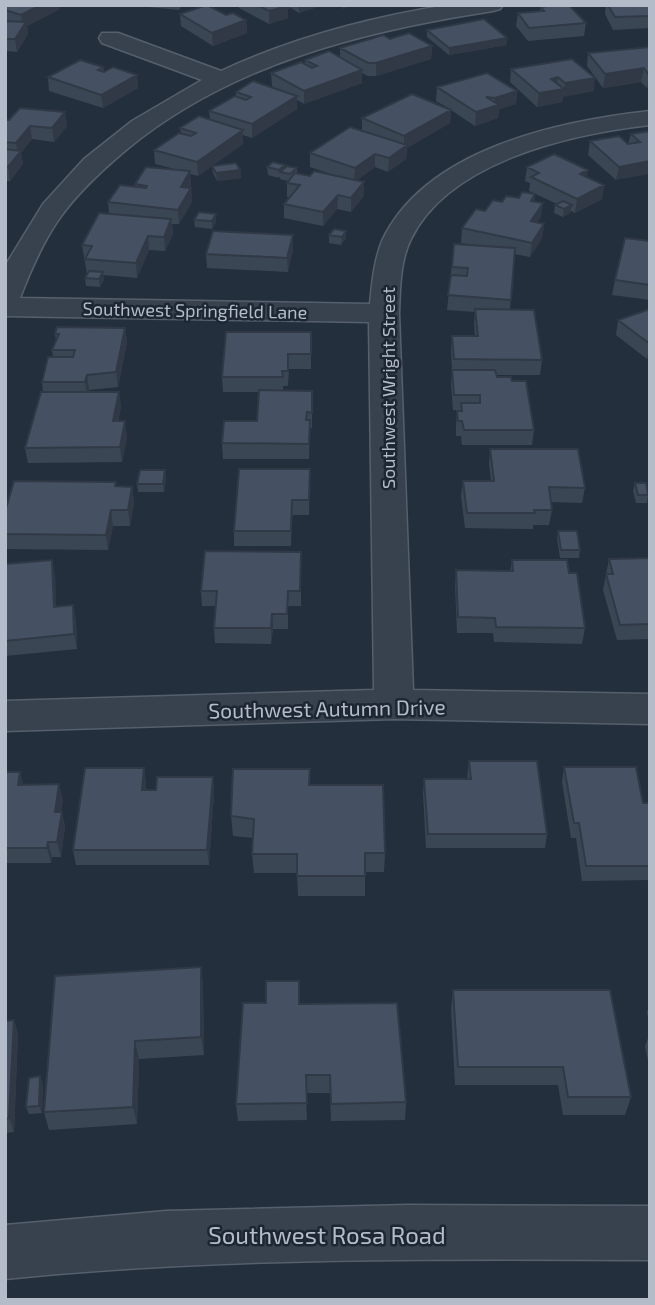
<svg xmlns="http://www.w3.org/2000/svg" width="655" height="1305" viewBox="0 0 655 1305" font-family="'Exo 2',sans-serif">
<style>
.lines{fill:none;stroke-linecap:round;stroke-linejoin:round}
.minor-casing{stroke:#565f6c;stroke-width:3}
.minor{fill:#38414e;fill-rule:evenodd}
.wall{fill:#3b4654}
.shaded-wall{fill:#303945}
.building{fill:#455162;stroke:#303945;stroke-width:2}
.labels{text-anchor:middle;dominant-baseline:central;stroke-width:5;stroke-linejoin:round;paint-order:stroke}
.far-street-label{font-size:18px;fill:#b4bcc9;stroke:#1d2633}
.street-label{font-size:21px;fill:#b4bcc9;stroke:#1d2633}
.near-street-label{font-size:24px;fill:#b4bcc9;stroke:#1d2633}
</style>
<rect width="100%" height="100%" fill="#242f3e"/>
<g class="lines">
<defs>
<path id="minor" d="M448,5H503L500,9L493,11C363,31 230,64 126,150C101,171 75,195 57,222C41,246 30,272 20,298L370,304C372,283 374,261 382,241C425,149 559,121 650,111V125C571,134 449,161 411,239C400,261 400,289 399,313L413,690L650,694V724L394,719L5,731V701L374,690L369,322L5,316V266L43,204L84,159L132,121L202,80L102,43L99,38L102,33H118L221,71C292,38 371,17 448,5Z
M408,1205L650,1206V1260C434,1259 220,1257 5,1279V1225L166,1211Z"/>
</defs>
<!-- minor casing -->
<use href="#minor" class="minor-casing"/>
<!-- minor -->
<use href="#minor" class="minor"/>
</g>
<!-- wall -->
<path class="wall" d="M5,5H60V9L27,26L28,34L17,52L7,51L5,54Z
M127,5H182L179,10Z
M239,5H320V6L299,13L291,8L288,9V18L269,24L239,8Z
M606,5H650V28L613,30L605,14Z
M541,7L586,23L584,36L528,41L516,26L518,13L540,11Z
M180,14L226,15L246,20L247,33L213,46L181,26Z
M427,30L507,38V45L449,55L427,37Z
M390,39L432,46L431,59L376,76H368L362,73V83L304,104L297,100V109L252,138L243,135V144L212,166L240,170L241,178L217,181L213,173L212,166L198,176L190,174L191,185L190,188H191L192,202L179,224H172L173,234L165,251L149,250L137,278L103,275L104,280L100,287L86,286L85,278L87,274L82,245L109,214L108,202L135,186V184L178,170L155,164L154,150L181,133L180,128L210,120L209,111L236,96V92L278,90L272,86L271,73L305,64V60L340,57V48Z
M650,47V88H647L641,82L603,88L587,66L588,53Z
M572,59L594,91L563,96L562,102L537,107L510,82L511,69Z
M103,67L104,72L137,75L138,88L103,108L49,91L48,77Z
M437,87L517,91L516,104L499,109L498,118L475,126L451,110L450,123L407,148L406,159L388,172L375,167L357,180L364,196L351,212L337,209L323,226L284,218V204L289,197H287V183L288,181L280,179V176L279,178L268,175L267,167L285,165V168H297V174L310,176H337L310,167V153L362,131V118L450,109L436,101Z
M5,120L67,126L54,142L32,139L21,153L23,164L10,181H5Z
M650,131L616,180L588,155L590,141L628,144L631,134Z
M527,167L587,177L604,185L602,199L575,213L571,211L570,213L563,217L554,213L555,205L557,204L529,191L530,183L525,181Z
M535,194L534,201L541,217L537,222L544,224L542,238L530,257L514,254L510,310L542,360L540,375H496L497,377L512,381L534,430L532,445H462L461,436H456V426L457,411H460V410H453L451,385L452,370L451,351L452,336H475L474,324L475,312L447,310L454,244L474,245L461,243L462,228L485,211L502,202Z
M194,220L216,222L212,229L195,227Z
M346,231V238L341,245L329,243V235Z
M293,235V249L288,272L207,268L206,254Z
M650,241V300L612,295L615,280Z
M650,309V357L647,359L616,335L618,320Z
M125,328L127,342L118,387L89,390L88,392H119L121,407L118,421L127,437L122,462L28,463L25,448L43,392L42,382L53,357L52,350L56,341L55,334Z
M311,332V369H289L288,386H283V390L312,391V428H310L309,459H223L222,443L257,421L259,392H223L222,377Z
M490,449L585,488L582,503L551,502L552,510L549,525H533V529L465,528L461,496L463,481H491L489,464Z
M310,469L309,515H292L291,546H234V531Z
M166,478L164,492H138L137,484Z
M635,483L648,495L647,503H636L633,491Z
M117,486L132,487L134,502L130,526H113L108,550L5,549V512Z
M558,531L580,550L579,558H560L557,539Z
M650,558V639L617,640L603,590L609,559Z
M512,560L569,573L585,628L582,644L494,642L493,633H457L455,585L456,570L510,571Z
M5,564L55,575L56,606L73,605L76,620L77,649L5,656Z
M301,567V606H288V629H273L271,644L215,643L214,628L216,606H202L201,591Z
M469,761L547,834L545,848H426L423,794L424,779H467Z
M564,767L643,803H650V880L582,881L576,838H571L562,782Z
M144,768L146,784V790H156L213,777L214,792L209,865H76L73,850Z
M5,772H20L23,785L63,799L61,812L65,826L61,857H52L51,863H5Z
M310,785L385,853L384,872H365V896H298L297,873H254L252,854L253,838L233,836L231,816Z
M201,967L203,986L204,1055L139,1059L137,1124L49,1130L44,1112Z
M453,990L631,1097L625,1115H563L558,1085H455L451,1009Z
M300,1004L406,1102L405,1120L331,1121L330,1093H306L307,1120L238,1121L236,1104Z
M650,1004V1028L647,1012Z
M14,1020L18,1034L14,1132L5,1133V1021Z
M650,1033V1071L645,1046Z
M43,1084L42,1113L29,1114L26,1107Z"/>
<!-- shaded-wall -->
<path class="shaded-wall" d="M41,5H60V9L27,26L28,34L17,52L15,39L23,26L21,15Z
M277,5H291V8L288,9V18L269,24V11Z
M299,5H320V6L299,13Z
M342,5H354L342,9Z
M246,20L247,33L213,46L212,33Z
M507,38V45L449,55V48Z
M432,46L431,59L376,76V63Z
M644,68L641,82L603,88L605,74Z
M362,70V83L304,104V91Z
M137,75L138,88L103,108L101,95Z
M649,75H650V88H647Z
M558,77L556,90L564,89L562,102L537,107L539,93L551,79Z
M595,78L594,91L563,97L565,83Z
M517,91L516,104L499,109L498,118L475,126L476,112L494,107L495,98Z
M297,96V109L252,138V124Z
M451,110L450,123L407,148L406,159L388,172L389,158L404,147V136Z
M65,112L67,126L54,142L52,128Z
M30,126L32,139L21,153L23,164L10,181L8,167L18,154L16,143Z
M243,130V144L198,176L197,162Z
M375,154V167L354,182L355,168Z
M650,161V174L616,180L619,167Z
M240,170L241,178L217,181L216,173Z
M588,170L586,183L580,174Z
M190,171L191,185L182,201L181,187Z
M364,182V196L351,212V198Z
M604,185L602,199L575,213L577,199Z
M191,188L192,202L179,224L178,210Z
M338,195L337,209L323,226V212Z
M543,203L541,217L529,235L531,221Z
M572,205L570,213L563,217L564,209Z
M216,214V222L212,229V221Z
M171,219L173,234L165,251L164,237Z
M544,224L542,238L530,257L532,243Z
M346,231V238L341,245L342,237Z
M293,235V249L288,272L287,258Z
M148,236L149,250L137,278L136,263Z
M103,272L104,280L100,287L99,279Z
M125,328L127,342L118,387L116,372Z
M650,344V357L647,359Z
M87,375L89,390L87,397L85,382Z
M119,392L121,407L115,437L113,421Z
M125,421L127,437L122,462L120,447Z
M165,470L166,478L164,492L163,484Z
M132,487L134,502L130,526L128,510Z
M111,510L113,526L108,550L106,535Z
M52,560L55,575L57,622L54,607Z
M73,605L76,620L77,649L74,634Z
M272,614L273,629L271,644V628Z
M144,768L146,784L144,805L142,790Z
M20,772L24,787L18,785Z
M213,777L214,792L209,865L207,850Z
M59,784L63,799L58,826L55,812Z
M62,812L65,826L61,857L57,842Z
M48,842L52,857L51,863L47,848Z
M201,967L203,986L204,1055L201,1037Z
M14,1020L18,1034L14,1132L9,1118Z
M135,1041L139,1059L137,1124L133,1107Z
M40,1076L43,1084L42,1113L39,1106Z"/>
<!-- building -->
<path class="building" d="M5,5H41L21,15L5,10Z
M207,5L226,15L233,13L246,20L212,33L180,14Z
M257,5H287L288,6L269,11Z
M553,5H569L586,23L529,28L518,13L544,11L541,7Z
M608,5H650V16L615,17Z
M484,19L507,38L449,48L427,30Z
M5,21L26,22L15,39H5Z
M409,33L432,46L376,63H368L340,48L383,35L390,39Z
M650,47V75H649L644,68L605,74L588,53Z
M329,51L362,70L304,91L271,73L301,62L312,68L317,66L305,60Z
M572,59L595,78L565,83L558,77L551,79L564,89L539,93L511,69Z
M80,60L103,67L98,70L104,72L113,67L137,75L101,95L48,77Z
M487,73L517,91L495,98L486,97L499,105L476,112L437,87Z
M253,81L297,96L252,124L209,111L235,96L246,100L251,97L236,92Z
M412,94L451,110L404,136L362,118Z
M20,108L65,112L52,128L30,126L16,143L5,142V120H9Z
M199,116L243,130L197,162L154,150L179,133L191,136L196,133L180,128Z
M350,127L407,145L389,158L375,154L355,168L310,153Z
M650,131V161L619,167L590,141L619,136L628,144L640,142L631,134Z
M5,149L21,151L8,167H5Z
M554,154L588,170L580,174L604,185L577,199L531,177L539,173L527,167Z
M273,162L285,165L279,170L267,167Z
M236,163L240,170L216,173L212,166Z
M287,166L297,168L290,174L280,172Z
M146,167L190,171L181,187L191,188L178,210L108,202L120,185L146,188L147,186L135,184Z
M314,171L364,182L351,198L338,195L323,212L284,204L300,185L287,183L295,173L310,176Z
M522,192L535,194L531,201L543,203L531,221L544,224L532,243L462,228L476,209L485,211L493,200L502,202L506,196L519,198Z
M563,201L572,205L564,209L555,205Z
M199,212L216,214L212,221L194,220Z
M99,213L171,219L164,237L148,236L136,263L85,259L92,246L82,245Z
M334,229L346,231L342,237L329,235Z
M213,231L293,235L287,258L206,254Z
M625,238L650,241V285L615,280Z
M454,244L515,248L511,300L448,295L451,275L467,276L468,268L452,267Z
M89,271L103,272L99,279L85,278Z
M475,309L534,310L542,360L454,359L452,336H478Z
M650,309V344L618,320Z
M57,327L125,328L116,372L87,375L85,382H42L48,357H73L75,350H52L59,334H55Z
M226,332H311V354H288V371H282L283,377H222Z
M452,370H495L497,377H511L512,381H526L534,430H464L462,421H458L457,411H462L461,403H480V395H454Z
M259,390L312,391V413L307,412L306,420H310L309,444L222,443L224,421H257Z
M41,392H119L113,421H125L120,447L25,448Z
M490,449H578L585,488L549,487L552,510H534L535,513H467L463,481H494Z
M239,469H310L309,500H292L291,531H234Z
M140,470H165L163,484H137Z
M14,481L116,482L115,486L132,487L128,510H111L106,535L5,534V512Z
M635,483H646L648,495H638Z
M558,531H577L580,550H561Z
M205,551L301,552L300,591H288L287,614H272L271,628H214L217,591H201Z
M650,558V624L620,625L606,574H613L609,559Z
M52,560L54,607L73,605L74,634L5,641V564Z
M512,560H567L569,573H577L585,628L496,627L495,618L458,617L456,570L513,571Z
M469,761H537L547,834H428L424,779H471Z
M564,767H636L643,803H650V866H586L579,823H574Z
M85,768H144L142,790H156L157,777H213L207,850H73Z
M233,769H310L309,785H383L385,853H365V876H297V854H252L254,819L231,816Z
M5,772H20L18,785L59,784L55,812H62L57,842H48L47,848H5Z
M201,967V1037L135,1041L133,1107L44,1112L55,976Z
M266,981H299V1004L397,1003L406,1102L331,1104L330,1075H306L307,1103L236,1104L243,1003H266Z
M453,990H610L631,1097H568L563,1067H458Z
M14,1020L9,1118L5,1119V1021Z
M40,1076L39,1106L26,1107L29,1078Z"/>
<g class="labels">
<!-- far-street labels -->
<g class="far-street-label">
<text transform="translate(195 310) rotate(1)">Southwest Springfield Lane</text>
<text transform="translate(388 388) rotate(-90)">Southwest Wright Street</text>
</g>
<!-- street labels -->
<g class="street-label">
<text transform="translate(327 708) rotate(-1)">Southwest Autumn Drive</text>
</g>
<!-- near-street labels -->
<g class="near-street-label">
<text x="327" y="1234">Southwest Rosa Road</text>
</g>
</g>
<!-- border -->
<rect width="655" height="1305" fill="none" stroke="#b4bcc9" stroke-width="14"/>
</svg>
